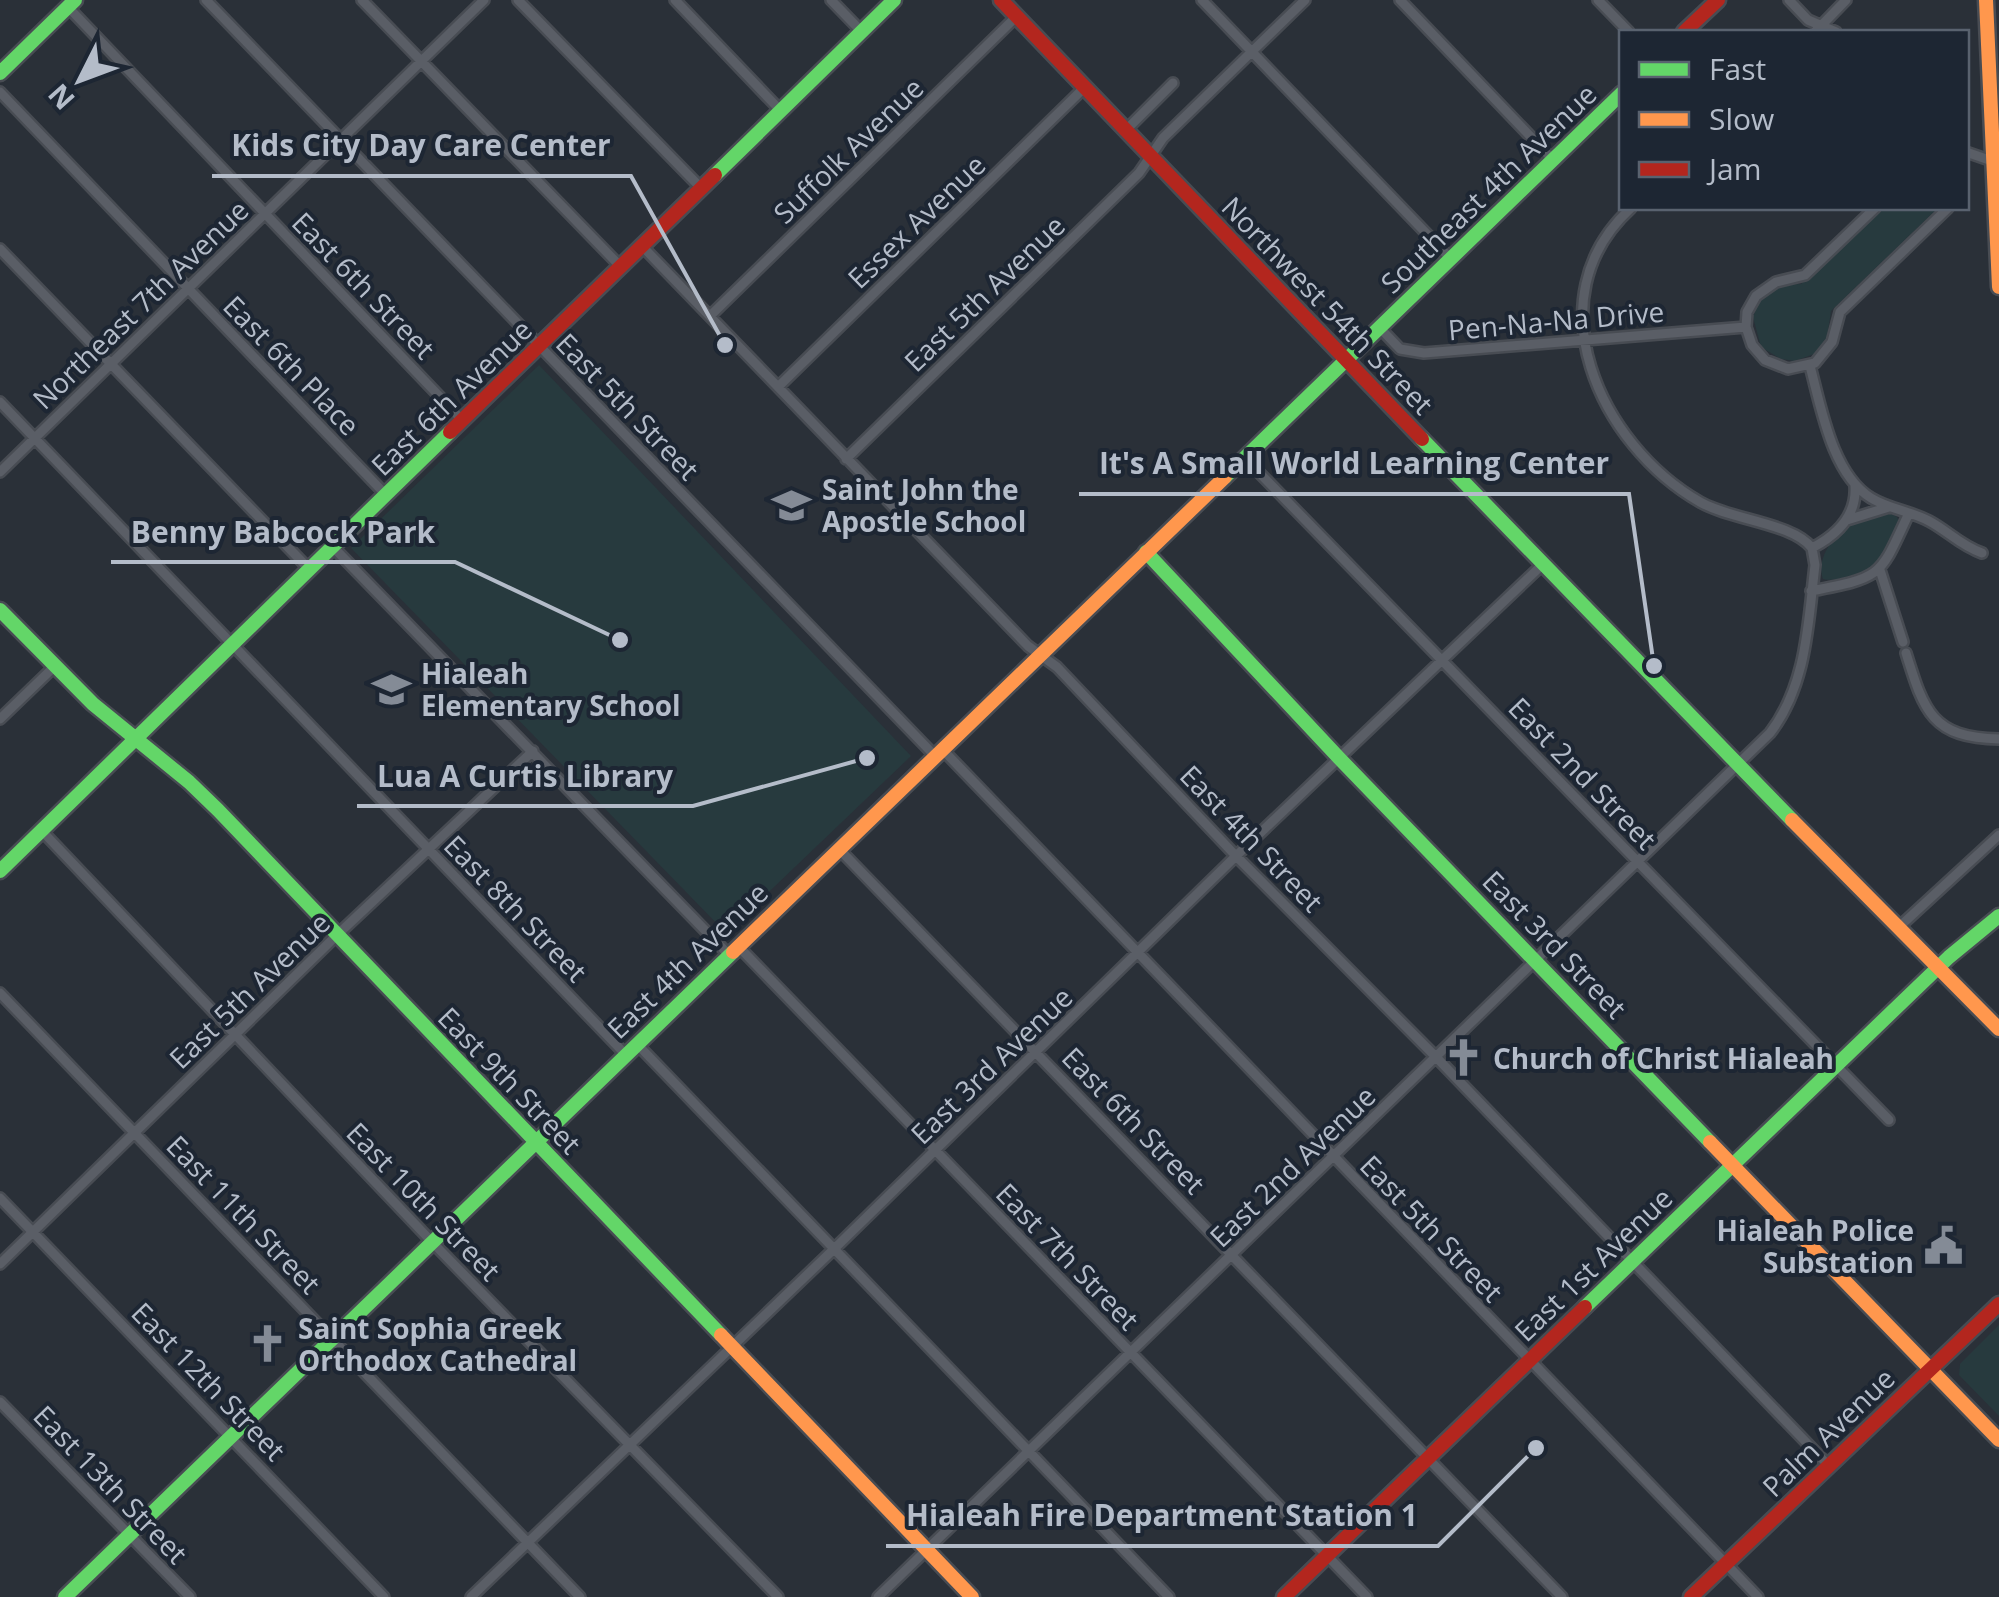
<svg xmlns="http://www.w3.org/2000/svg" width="1999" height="1597" viewBox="0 0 1999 1597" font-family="'Open Sans',sans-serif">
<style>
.green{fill:#273a3e}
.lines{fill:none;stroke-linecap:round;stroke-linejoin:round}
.street-casing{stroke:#484c53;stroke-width:14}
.fast-casing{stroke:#484c53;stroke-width:19}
.slow-casing{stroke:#484c53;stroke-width:19}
.jam-casing{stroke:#484c53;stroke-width:19}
.street{stroke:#5a5e66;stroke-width:9}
.fast{stroke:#63d668;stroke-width:14}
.slow{stroke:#ff974d;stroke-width:14}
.jam{stroke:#b3261e;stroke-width:14}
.labels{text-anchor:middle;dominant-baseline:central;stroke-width:8;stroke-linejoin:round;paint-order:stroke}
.street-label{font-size:28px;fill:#b4bcc9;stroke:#1d2633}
.poi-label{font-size:28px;font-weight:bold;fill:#b4bcc9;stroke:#1d2633;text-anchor:start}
.leader{fill:none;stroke:#b4bcc9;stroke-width:4}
.callout-dot{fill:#b4bcc9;stroke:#1d2633;stroke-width:4}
.callout-label{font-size:30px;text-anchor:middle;font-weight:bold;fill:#b4bcc9;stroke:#1d2633;stroke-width:8;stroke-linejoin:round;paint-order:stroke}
</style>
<rect width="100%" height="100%" fill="#2a3038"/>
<!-- green -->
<path class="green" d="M1882,208H1938L1831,311L1827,338L1814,354L1795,361L1781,359L1761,347L1753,317L1761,297L1781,285L1801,284Z
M539,365L911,756L726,933L351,548Z
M1886,511L1897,517L1899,522C1884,554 1883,567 1847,577C1838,579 1832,581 1823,579C1815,558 1836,531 1855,520C1863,515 1876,513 1886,511Z
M1999,1325V1416L1959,1375L1960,1364Z"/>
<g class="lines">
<defs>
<path id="street" d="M206,0L935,756
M362,0L620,266
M518,0L701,188
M675,0L780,110
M831,0L862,32
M1202,0L1451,259
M1400,0L1553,160
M1598,0L1629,32
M1789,0L1808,20L1836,32
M68,7L462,420
M1815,32L1846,0
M0,92L386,495
M1126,130L1173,83
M1966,152L1992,161
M1631,208C1532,298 1600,445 1700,502C1731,520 1793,523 1812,548
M1875,208L1805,275L1776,282L1756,296L1747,312L1746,327L1752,345L1765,360L1788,369L1815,363L1832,342L1840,312L1948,208
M641,245L1028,646L1057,667L1236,856L1436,1057L1828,1465
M0,249L309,569
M710,316L1017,16
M1380,328L1400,349L1424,353L1746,327
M1810,366C1821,407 1832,474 1871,498C1889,509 1910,511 1929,521C1948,531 1961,546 1982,553
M778,387L1085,87
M0,402L626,1055
M1244,457L1889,1120
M846,459L1139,173L1163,138L1305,0
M0,472L484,0
M1847,520L1889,507
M333,547L729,955
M1812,548C1837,535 1857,516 1855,486
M1880,570L1903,642
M1811,591C1883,577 1879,578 1909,513
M1906,653C1924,711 1932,738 1999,739
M0,719L55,666
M942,749L1758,1597
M42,831L432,1242L778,1597
M839,849L1562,1597
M1898,928L1999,835
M738,946L1367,1597
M0,993L580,1597
M637,1044L1169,1597
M0,1198L384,1597
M0,1264L336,936L533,751
M0,1402L190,1597
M471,1597L834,1249L1236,856L1542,565
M878,1597L1770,733C1807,685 1808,623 1815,565L1812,548"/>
<path id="fast" d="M0,73L75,0
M715,175L894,0
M1422,439L1792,820
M1225,477L1622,93
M1146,552L1339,758L1710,1142
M0,610L93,704L189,782L218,810L721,1335
M0,871L450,432
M1585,1307L1949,957L1999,916
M65,1597L733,952"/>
<path id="slow" d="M1986,0L1999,287
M1792,820L1999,1029
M733,952L1225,477
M1710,1142L1999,1440
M721,1335L972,1597"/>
<path id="jam" d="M1001,0L1422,439
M1684,32L1718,0
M450,432L715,175
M1284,1597L1585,1307
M1691,1597L1999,1304"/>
</defs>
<!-- street casing -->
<use href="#street" class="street-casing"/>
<!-- fast casing -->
<use href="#fast" class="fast-casing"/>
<!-- slow casing -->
<use href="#slow" class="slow-casing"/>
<!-- jam casing -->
<use href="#jam" class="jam-casing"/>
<!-- street -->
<use href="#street" class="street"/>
<!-- fast -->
<use href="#fast" class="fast"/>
<!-- slow -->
<use href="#slow" class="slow"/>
<!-- jam -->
<use href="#jam" class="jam"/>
</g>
<!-- icons -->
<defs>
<symbol id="school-bare" viewBox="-9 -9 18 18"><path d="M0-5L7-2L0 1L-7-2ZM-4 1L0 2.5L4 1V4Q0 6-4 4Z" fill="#848b96" stroke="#1d2633" stroke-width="2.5" paint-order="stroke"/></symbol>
<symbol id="church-bare" viewBox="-9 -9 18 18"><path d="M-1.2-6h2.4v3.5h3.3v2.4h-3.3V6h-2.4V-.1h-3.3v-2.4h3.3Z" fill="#848b96" stroke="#1d2633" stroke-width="2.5" paint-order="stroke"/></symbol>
<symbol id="civic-bare" viewBox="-9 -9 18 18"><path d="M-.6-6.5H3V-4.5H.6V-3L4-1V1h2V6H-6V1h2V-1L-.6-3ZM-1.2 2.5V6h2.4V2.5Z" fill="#848b96" stroke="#1d2633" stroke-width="2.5" paint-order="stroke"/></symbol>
</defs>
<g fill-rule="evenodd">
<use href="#school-bare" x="764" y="478" width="55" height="55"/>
<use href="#school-bare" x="364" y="662" width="55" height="55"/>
<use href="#church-bare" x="1436" y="1030" width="55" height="55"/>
<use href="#civic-bare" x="1916" y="1218" width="55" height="55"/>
<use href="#church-bare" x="240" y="1316" width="55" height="55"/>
</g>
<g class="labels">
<!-- street labels -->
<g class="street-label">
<text transform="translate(848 150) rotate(-44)">Suffolk Avenue</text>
<text transform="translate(1488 188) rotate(-44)">Southeast 4th Avenue</text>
<text transform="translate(916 221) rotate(-44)">Essex Avenue</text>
<text transform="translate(364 285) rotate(46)">East 6th Street</text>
<text transform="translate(984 293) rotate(-44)">East 5th Avenue</text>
<text transform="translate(140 304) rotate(-44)">Northeast 7th Avenue</text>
<text transform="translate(1328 305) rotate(46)">Northwest 54th Street</text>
<text transform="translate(1556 320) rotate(-5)">Pen-Na-Na Drive</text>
<text transform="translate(292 365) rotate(46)">East 6th Place</text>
<text transform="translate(451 397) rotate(-44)">East 6th Avenue</text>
<text transform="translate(628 406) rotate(46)">East 5th Street</text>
<text transform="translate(1583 773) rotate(46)">East 2nd Street</text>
<text transform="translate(1252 838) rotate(46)">East 4th Street</text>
<text transform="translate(516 908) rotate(46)">East 8th Street</text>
<text transform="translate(1555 944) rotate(46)">East 3rd Street</text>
<text transform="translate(687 960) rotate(-44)">East 4th Avenue</text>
<text transform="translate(249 990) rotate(-44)">East 5th Avenue</text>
<text transform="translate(991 1065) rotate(-44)">East 3rd Avenue</text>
<text transform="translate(510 1080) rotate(46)">East 9th Street</text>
<text transform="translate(1134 1120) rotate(46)">East 6th Street</text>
<text transform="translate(1292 1166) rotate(-44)">East 2nd Avenue</text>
<text transform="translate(424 1201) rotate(46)">East 10th Street</text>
<text transform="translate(244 1214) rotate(46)">East 11th Street</text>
<text transform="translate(1432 1228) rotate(46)">East 5th Street</text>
<text transform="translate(1068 1256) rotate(46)">East 7th Street</text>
<text transform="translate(1593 1264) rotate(-44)">East 1st Avenue</text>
<text transform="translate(209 1381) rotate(46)">East 12th Street</text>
<text transform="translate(1828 1432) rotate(-44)">Palm Avenue</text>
<text transform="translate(111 1484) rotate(46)">East 13th Street</text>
</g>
<!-- poi labels -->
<g class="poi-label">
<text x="822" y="489">Saint John the<tspan x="822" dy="32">Apostle School</tspan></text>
<text x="421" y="673">Hialeah<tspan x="421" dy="32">Elementary School</tspan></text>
<text x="1493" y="1058">Church of Christ Hialeah</text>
<text x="1914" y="1230" text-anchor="end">Hialeah Police<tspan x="1914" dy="32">Substation</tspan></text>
<text x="298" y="1328">Saint Sophia Greek<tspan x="298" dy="32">Orthodox Cathedral</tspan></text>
</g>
</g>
<!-- callouts -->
<path class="leader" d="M725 345L631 176H212M1654 666L1629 494H1079M620 640L455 562H111M867 758L693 806H357M1536 1448L1438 1546H886"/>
<g class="callout-dot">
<circle cx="725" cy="345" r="10"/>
<circle cx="1654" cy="666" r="10"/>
<circle cx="620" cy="640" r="10"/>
<circle cx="867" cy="758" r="10"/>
<circle cx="1536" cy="1448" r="10"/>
</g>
<g class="callout-label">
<text x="421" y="156">Kids City Day Care Center</text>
<text x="1354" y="474">It's A Small World Learning Center</text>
<text x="283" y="543">Benny Babcock Park</text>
<text x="525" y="787">Lua A Curtis Library</text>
<text x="1162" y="1526">Hialeah Fire Department Station 1</text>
</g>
<!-- legend -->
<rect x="1619" y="30" width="350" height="180" fill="#1d2633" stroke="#59626f" stroke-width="2.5"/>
<rect x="1639" y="62" width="50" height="15" fill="#63d668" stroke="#59626f" stroke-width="2.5"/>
<text x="1709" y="80" font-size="30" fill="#b4bcc9">Fast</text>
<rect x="1639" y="112" width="50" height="15" fill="#ff974d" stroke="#59626f" stroke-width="2.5"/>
<text x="1709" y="130" font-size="30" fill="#b4bcc9">Slow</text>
<rect x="1639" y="162" width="50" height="15" fill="#b3261e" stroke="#59626f" stroke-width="2.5"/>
<text x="1709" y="180" font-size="30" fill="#b4bcc9">Jam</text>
<!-- north arrow -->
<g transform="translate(80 80) rotate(228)" stroke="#1d2633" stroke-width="8" paint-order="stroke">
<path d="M0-8L18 38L0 25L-18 38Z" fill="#b4bcc9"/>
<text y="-15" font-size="28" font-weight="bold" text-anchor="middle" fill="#b4bcc9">N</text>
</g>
</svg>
